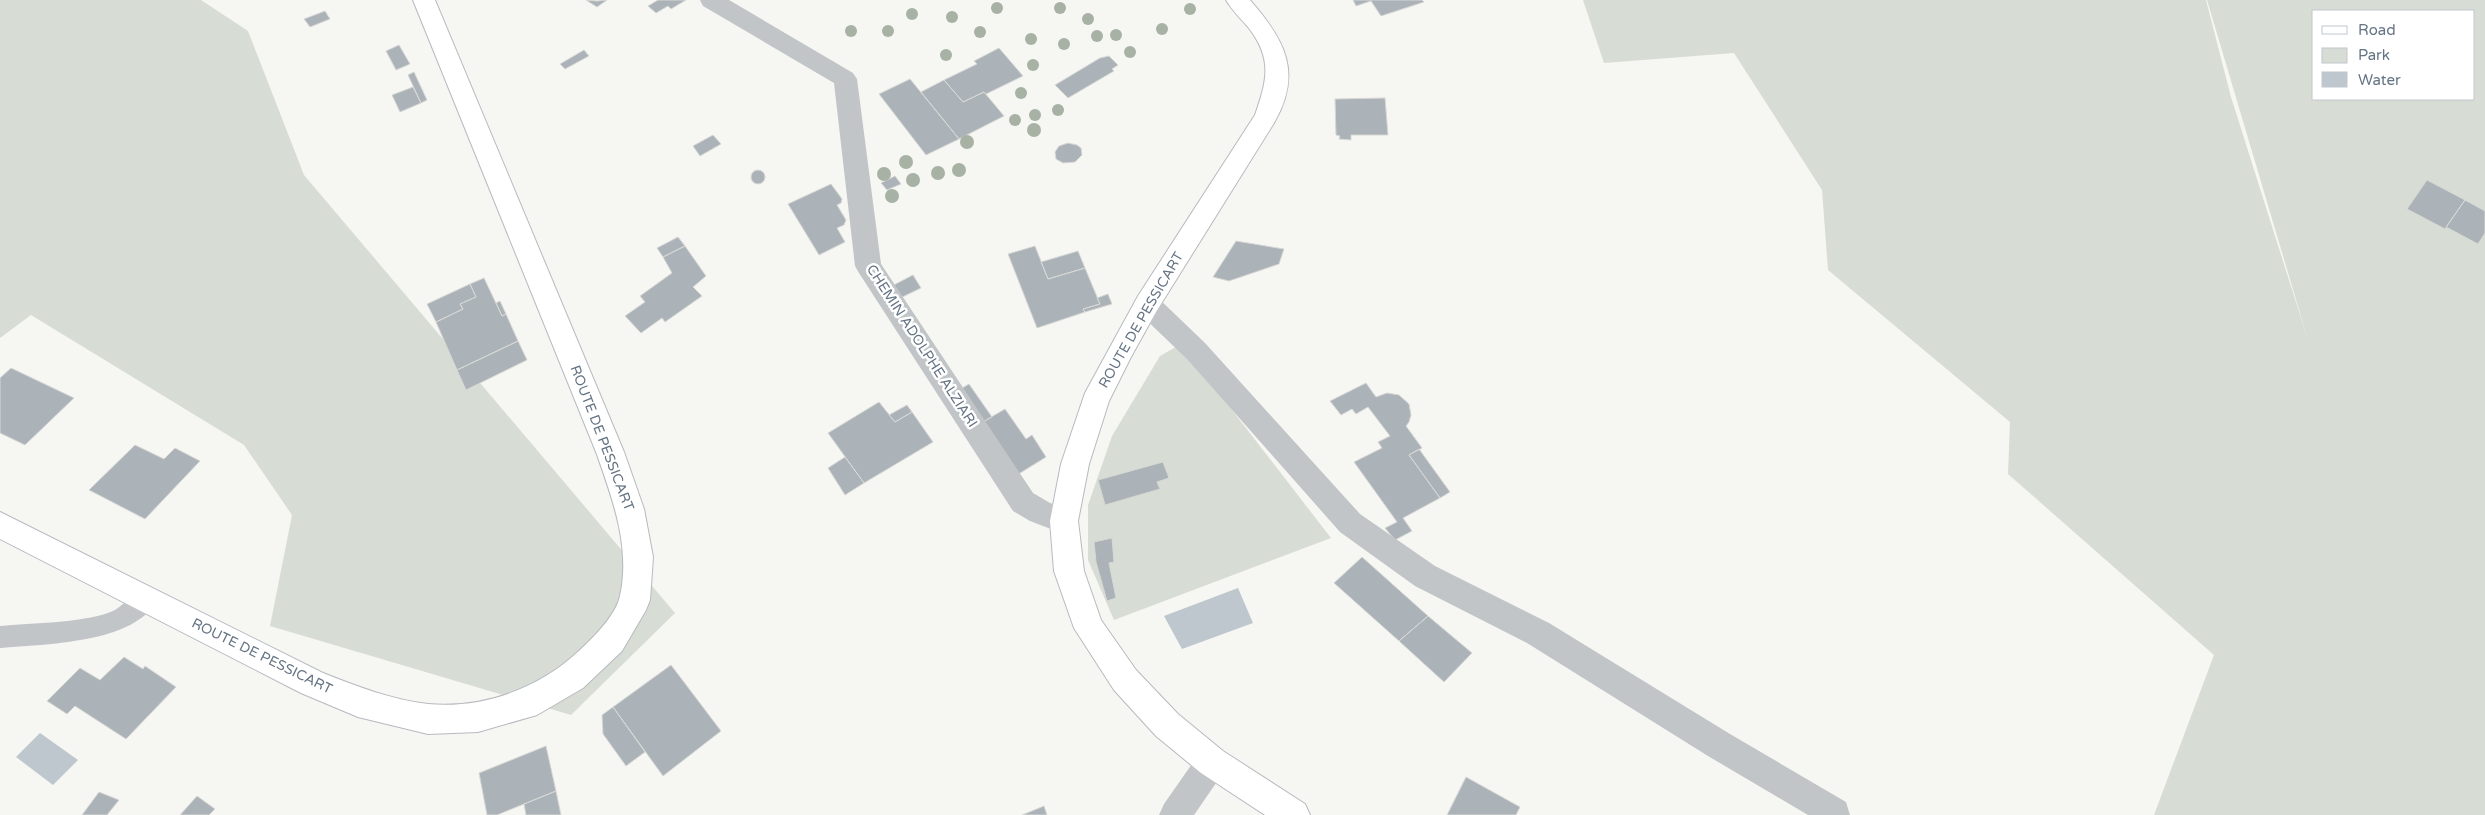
<svg xmlns="http://www.w3.org/2000/svg" width="2485" height="815" viewBox="0 0 2485 815" font-family="'Varela Round',sans-serif">
<style>
.green{fill:#d7ddd4;fill-rule:evenodd}
.water{fill:#bec7cd}
.building{fill:#abb2b8;stroke:#d7d8d5}
.lines{fill:none;stroke-linecap:round;stroke-linejoin:round}
.secondary-casing{stroke:#b6babf;stroke-width:2}
.lane{fill:#c1c5c8;fill-rule:evenodd}
.street{fill:#c1c5c8;fill-rule:evenodd}
.secondary{fill:#fff;fill-rule:evenodd}
.tree{fill:#a7b2a4}
.labels{text-anchor:middle;dominant-baseline:central;stroke-width:5;stroke-linejoin:round;paint-order:stroke}
.street-label{font-size:14px;fill:#657484;stroke:#fff}
</style>
<rect width="100%" height="100%" fill="#f6f6f3"/>
<!-- green -->
<path class="green" d="M0,0H201L248,31L304,175L675,613L571,715L270,626L292,515L244,445L31,315L0,338Z
M1583,0H2206L2231,97L2308,340L2207,0H2485V815H2154L2214,655L2008,474L2010,422L1828,270L1822,190L1734,53L1604,63ZM2314,11H2474V99H2314Z
M1181,344L1331,538L1114,620L1088,560V505L1112,436L1160,356Z"/>
<!-- water -->
<path class="water" d="M1238,588L1253,623L1182,649L1164,616Z
M40,733L78,760L53,785L16,757Z"/>
<!-- building -->
<path class="building" d="M586,0L597,1L607,0L597,7Z
M658,0H686L671,9L668,6L656,13L648,6Z
M1353,0H1422L1424,2L1381,16L1371,1L1356,6Z
M325,11L330,19L310,27L304,19Z
M399,45L410,64L396,70L386,51Z
M999,48L1023,76L986,94L984,92L963,102L944,80L977,64L974,61Z
M584,50L589,56L565,69L560,64Z
M1109,56L1118,65L1112,69L1114,71L1068,98L1055,85L1100,58Z
M414,72L427,100L421,103L408,75Z
M910,79L959,139L926,155L879,94Z
M944,80L963,102L984,92L1004,116L959,139L921,92Z
M413,87L421,103L400,112L392,95Z
M1385,98L1388,135H1351V140L1339,139L1340,136L1336,135L1335,99Z
M713,135L721,144L700,156L693,146Z
M1068,143L1077,145L1081,148L1082,155L1075,162L1063,163L1056,159L1055,152L1059,146Z
M751 177a7 7 0 1 1 14 0a7 7 0 1 1-14 0Z
M895,176L901,184L887,190L881,183Z
M2427,180L2465,200L2445,229L2407,209Z
M831,184L842,199L841,203L837,205L846,220L844,225L837,228L845,242L819,255L788,204Z
M2465,200L2485,211V233L2478,244L2446,227Z
M678,237L685,246L663,257L657,248Z
M1236,241L1284,249L1279,264L1229,281L1213,277Z
M685,246L706,276L693,287L702,296L665,322L662,318L641,333L625,316L645,302L640,296L672,273L663,257Z
M1035,246L1048,279L1085,268L1100,304L1083,309L1085,312L1037,328L1008,254Z
M1078,251L1085,268L1048,279L1041,262Z
M913,275L921,288L896,300L888,288Z
M484,278L502,316L506,314L518,341L457,370L436,322L463,309L460,304L476,297L470,284Z
M470,284L476,297L460,304L463,309L436,322L427,304Z
M1108,294L1112,304L1085,312L1083,309L1100,304L1097,298Z
M500,301L506,314L502,316L496,303Z
M518,341L527,360L466,390L457,370Z
M11,368L74,398L25,445L0,433V378Z
M1366,383L1376,397L1387,393L1399,395L1409,404L1411,415L1409,422L1406,426L1422,448L1409,455L1440,498L1403,518L1412,531L1395,540L1385,528L1397,522L1354,462L1382,448L1378,442L1390,436L1368,407L1356,414L1352,409L1341,415L1330,401Z
M969,384L992,417L981,423L959,390Z
M879,402L895,422L912,412L933,442L864,483L828,433Z
M907,405L912,412L895,422L889,415Z
M1005,409L1026,439L1032,435L1046,457L1017,475L981,423Z
M135,445L164,459L175,448L200,461L145,519L89,490Z
M1419,449L1450,492L1440,498L1409,455Z
M845,457L864,483L845,495L828,468Z
M1163,462L1169,478L1157,482L1160,489L1105,505L1098,480Z
M1112,538L1114,562L1109,563L1116,598L1107,601L1096,562L1094,542Z
M1362,557L1428,616L1399,641L1334,583Z
M1428,616L1472,653L1444,682L1399,641Z
M124,657L143,669L145,666L176,687L126,739L75,706L67,714L47,701L80,668L100,680Z
M671,665L721,731L663,776L613,707Z
M613,707L645,752L626,766L603,734L602,715Z
M546,746L556,791L497,815H487L479,773Z
M1466,777L1520,807L1516,815H1447Z
M556,791L561,815H526L524,804Z
M99,792L119,800L107,815H82Z
M197,796L215,809L209,815H180Z
M1044,806L1047,815H1022Z"/>
<g class="lines">
<defs>
<path id="secondary" d="M413,0H435L624,452L644,509L653,557L650,600L646,610L622,651L583,688L537,715L478,732L428,734L358,717L301,693L0,539V512L323,673C356,686 392,700 428,704C484,709 540,688 580,650C594,637 616,615 620,596C631,547 612,497 596,452Z
M1226,0H1250C1285,40 1303,73 1274,123L1156,312L1131,357L1109,401L1089,464L1078,521L1084,571L1101,620L1136,670L1178,714L1223,751L1305,804L1310,815H1265L1201,773L1156,736L1114,690L1074,628L1054,571L1050,521L1061,464L1085,393L1138,296L1255,115C1267,80 1273,59 1248,27C1240,18 1232,10 1226,0Z"/>
</defs>
<!-- secondary casing -->
<use href="#secondary" class="secondary-casing"/>
<!-- lane -->
<path class="lane" d="M146,587L154,590L158,598C137,644 44,644 0,648V626C30,623 90,623 115,610C126,603 133,592 146,587Z"/>
<!-- street -->
<path class="street" d="M700,0H729L853,73L857,79L881,264L1033,493L1050,503L1074,512L1078,521L1074,530L1064,534L1030,521L1013,511L859,273L855,266L834,83L703,6Z
M1147,293L1156,296L1205,343L1360,514L1435,566L1549,623L1730,734L1846,802L1850,815H1808L1708,756L1527,643L1415,586L1340,532L1187,359L1138,312L1134,304L1138,296Z
M1212,746L1223,751L1228,762L1223,773L1194,815H1159L1164,804L1201,751Z"/>
<!-- secondary -->
<use href="#secondary" class="secondary"/>
</g>
<!-- trees -->
<g class="tree">
<circle cx="997" cy="8" r="6"/>
<circle cx="1060" cy="8" r="6"/>
<circle cx="1190" cy="9" r="6"/>
<circle cx="912" cy="14" r="6"/>
<circle cx="952" cy="17" r="6"/>
<circle cx="1088" cy="19" r="6"/>
<circle cx="1162" cy="29" r="6"/>
<circle cx="851" cy="31" r="6"/>
<circle cx="888" cy="31" r="6"/>
<circle cx="980" cy="32" r="6"/>
<circle cx="1116" cy="35" r="6"/>
<circle cx="1097" cy="36" r="6"/>
<circle cx="1031" cy="39" r="6"/>
<circle cx="1064" cy="44" r="6"/>
<circle cx="1130" cy="52" r="6"/>
<circle cx="946" cy="55" r="6"/>
<circle cx="1033" cy="65" r="6"/>
<circle cx="1021" cy="93" r="6"/>
<circle cx="1058" cy="110" r="6"/>
<circle cx="1035" cy="115" r="6"/>
<circle cx="1015" cy="120" r="6"/>
<circle cx="1034" cy="130" r="7"/>
<circle cx="967" cy="142" r="7"/>
<circle cx="906" cy="162" r="7"/>
<circle cx="959" cy="170" r="7"/>
<circle cx="938" cy="173" r="7"/>
<circle cx="884" cy="174" r="7"/>
<circle cx="913" cy="180" r="7"/>
<circle cx="892" cy="196" r="7"/>
</g>
<g class="labels">
<!-- street labels -->
<g class="street-label">
<text transform="translate(1141 320) rotate(-60)">ROUTE DE PESSICART</text>
<text transform="translate(922 346) rotate(57)">CHEMIN ADOLPHE ALZIARI</text>
<text transform="translate(602 438) rotate(69)">ROUTE DE PESSICART</text>
<text transform="translate(262 656) rotate(26)">ROUTE DE PESSICART</text>
</g>
</g>
<!-- legend -->
<rect x="2312" y="10" width="162" height="90" fill="#ffffff" stroke="#c1c7ce"/>
<rect x="2322" y="26" width="25" height="8" fill="#ffffff" stroke="#c1c7ce"/>
<text x="2358" y="35" font-size="15" fill="#657484">Road</text>
<rect x="2322" y="48" width="25" height="15" fill="#d7ddd4" stroke="#c1c7ce"/>
<text x="2358" y="60" font-size="15" fill="#657484">Park</text>
<rect x="2322" y="72" width="25" height="15" fill="#bec7cd" stroke="#c1c7ce"/>
<text x="2358" y="85" font-size="15" fill="#657484">Water</text>
</svg>
